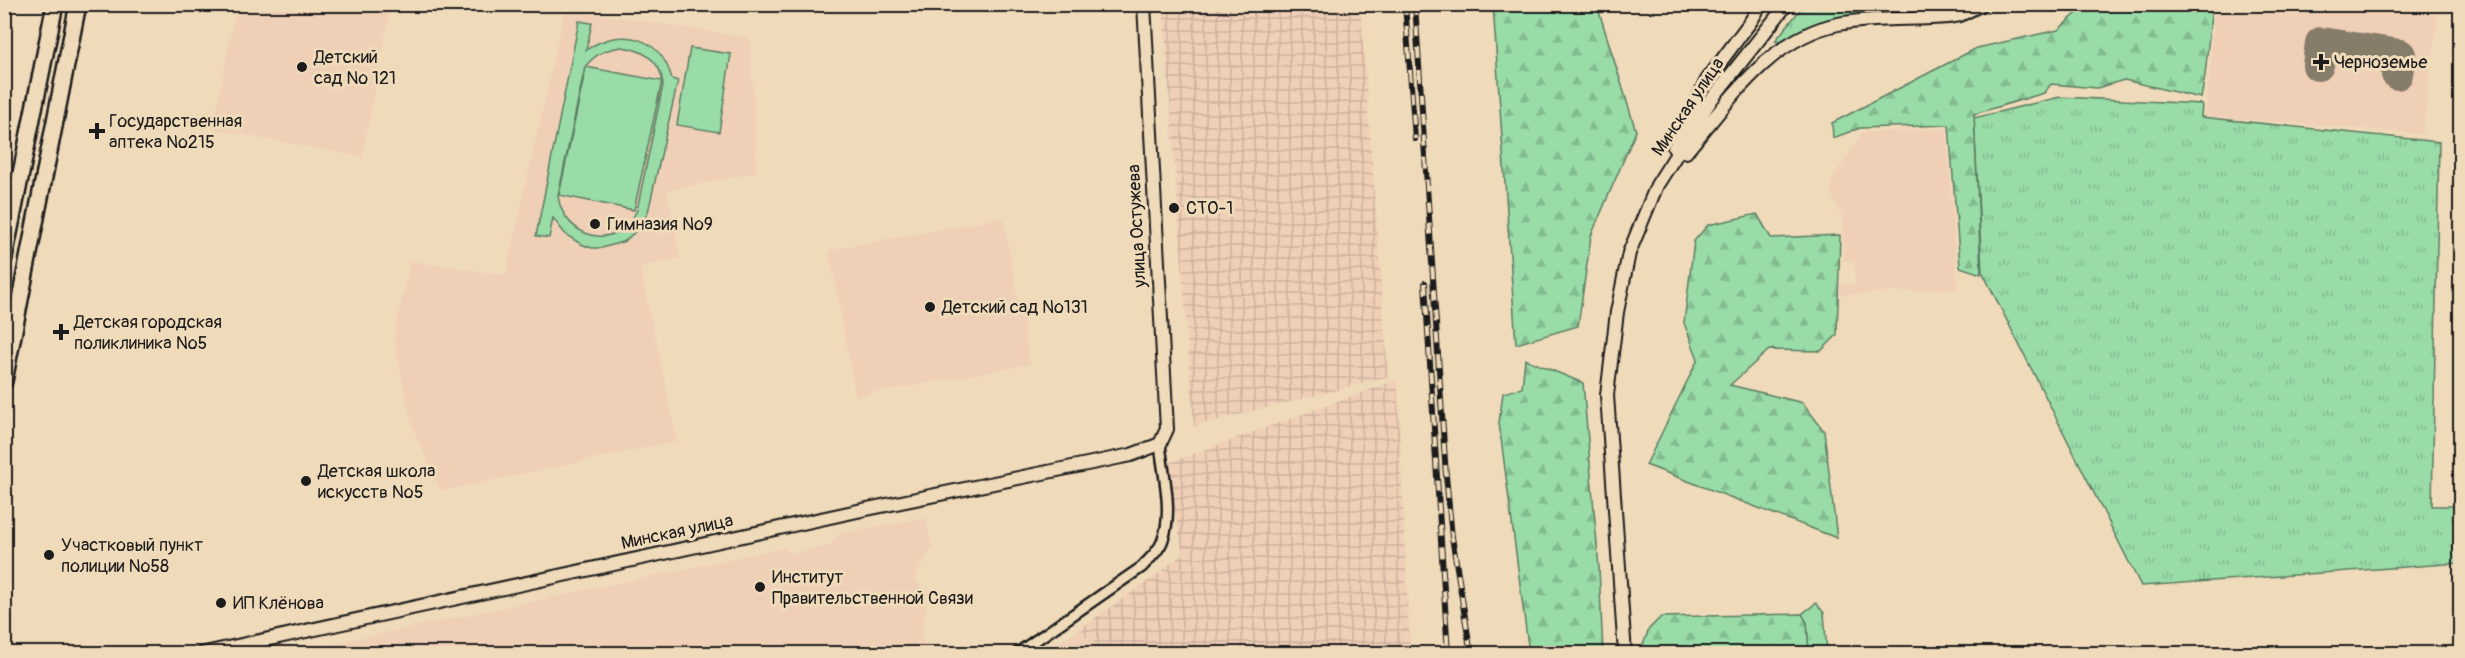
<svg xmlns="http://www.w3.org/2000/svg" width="2465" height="658" viewBox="0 0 2465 658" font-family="Pangolin,sans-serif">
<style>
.built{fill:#f0cfb7}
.industrial{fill:url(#industrial-grid)}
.grass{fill:url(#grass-tufts);stroke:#5a7c62;stroke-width:1.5}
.forest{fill:url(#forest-firs);stroke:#5a7c62;stroke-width:1.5}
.pitch{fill:#99dca8;stroke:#5a7c62;stroke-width:1.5;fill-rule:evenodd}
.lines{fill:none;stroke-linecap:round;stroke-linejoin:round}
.taxiway{stroke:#867b6a;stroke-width:32}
.minor-casing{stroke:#1c1c1c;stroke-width:14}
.tertiary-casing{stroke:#1c1c1c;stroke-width:16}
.primary-casing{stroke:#1c1c1c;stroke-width:20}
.minor{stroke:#efdab9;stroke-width:9}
.tertiary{stroke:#efdab9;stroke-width:12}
.primary{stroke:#efdab9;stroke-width:15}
.rail-casing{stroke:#1c1c1c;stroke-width:6}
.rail{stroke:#efdab9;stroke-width:4;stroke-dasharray:11;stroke-linecap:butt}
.poi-dot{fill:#1c1c1c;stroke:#efdab9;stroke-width:2}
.labels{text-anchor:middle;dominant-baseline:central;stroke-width:6;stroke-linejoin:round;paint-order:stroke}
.poi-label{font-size:18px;fill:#1c1c1c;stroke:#efdab9;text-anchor:start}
.street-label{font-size:18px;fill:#1c1c1c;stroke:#efdab9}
</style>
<defs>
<pattern id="industrial-grid" width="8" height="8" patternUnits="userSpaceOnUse" patternTransform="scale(1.5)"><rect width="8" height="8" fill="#f0cfb7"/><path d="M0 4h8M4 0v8" fill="none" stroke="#cdb19d"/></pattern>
<pattern id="grass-tufts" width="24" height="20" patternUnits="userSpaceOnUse" patternTransform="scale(1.5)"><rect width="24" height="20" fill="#99dca8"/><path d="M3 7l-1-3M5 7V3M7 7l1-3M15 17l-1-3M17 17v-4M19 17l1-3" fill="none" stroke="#83bc90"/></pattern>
<pattern id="forest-firs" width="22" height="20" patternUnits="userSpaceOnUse" patternTransform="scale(1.5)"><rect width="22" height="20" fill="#99dca8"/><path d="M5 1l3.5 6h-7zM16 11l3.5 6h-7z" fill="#83bc90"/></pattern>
</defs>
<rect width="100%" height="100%" fill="#efdab9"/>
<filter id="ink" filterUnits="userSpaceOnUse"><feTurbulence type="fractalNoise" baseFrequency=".0167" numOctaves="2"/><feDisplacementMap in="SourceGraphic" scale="12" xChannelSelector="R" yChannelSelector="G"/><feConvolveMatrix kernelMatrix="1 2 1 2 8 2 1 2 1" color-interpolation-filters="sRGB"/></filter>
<g filter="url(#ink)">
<!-- built -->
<path class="built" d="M237,4L391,5L362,157L213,129Z
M2420,4L2439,8L2422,134L2206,116L2215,5Z
M565,9L750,38L757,172L667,191L680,258L640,267L677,441L441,491L412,426L394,339L410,261L506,275Z
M1947,128L1957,288L1840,295V285L1856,284L1854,261H1845L1842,217L1832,196L1831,182L1862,133Z
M1003,218L1030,364L856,396L829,250Z
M925,518L932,546L914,579L928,594L921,639L930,653H291L783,548L793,554L830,546L839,534Z
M1081,628L1089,642L1093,640L1099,653L1042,654Z"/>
<!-- industrial -->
<path class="industrial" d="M1163,5H1360L1388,377L1194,426Z
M1397,380L1410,653L1111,654L1110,651L1099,653L1093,641L1089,642L1081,628L1158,574L1183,553L1166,464Z"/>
<!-- grass -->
<path class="grass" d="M1804,5H1969C1950,13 1929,12 1909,13C1857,16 1825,15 1778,42L1775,41Z
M2060,97L2202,104L2201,117L2439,142L2432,506H2460V563L2141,586L1982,271L1974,118Z
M1816,603L1824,613L1827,653H1809L1807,623L1802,614Z"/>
<!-- forest -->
<path class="forest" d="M1493,5H1597L1636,131L1591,236L1578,326L1516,344Z
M2086,5H2212L2205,76L2201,98L2124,80L2097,88L2051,84L2044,93L1974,114L1981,274L1960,267L1949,125L1860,128L1833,138L1832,123L1977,48L2058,30Z
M1757,214L1771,238L1840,235L1837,335L1821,351L1769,350L1730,385L1803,403L1824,431L1837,538L1646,465L1698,359L1684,323L1694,241L1708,225Z
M1525,359L1583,383L1599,568L1603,653H1529L1499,423L1503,393L1522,388Z
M1802,614L1807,623L1809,653H1640L1649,629L1661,617Z"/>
<!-- pitch -->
<path class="pitch" d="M579,21L592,23L586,50C621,26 661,36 672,79L678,81L648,212L640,227L625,241L602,248H592L581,244L566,235L553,218L549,238L536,236ZM622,47C644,50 661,61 663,85L637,210C618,253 564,239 558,196L585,67C595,54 606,49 622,47Z
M690,48L731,54L719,132L677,125Z
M586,67L662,81L634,210L559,195Z"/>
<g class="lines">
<!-- taxiway -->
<path class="taxiway" d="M2318,65L2321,43L2400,55L2397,74"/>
<defs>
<path id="minor" d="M1016,654L1142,567C1149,559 1158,552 1162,542C1174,513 1163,474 1160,444"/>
<path id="tertiary" d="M1674,148L1707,80L1751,21L1761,4
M1686,152C1728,103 1769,38 1838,24C1871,17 1913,20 1948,17L1960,15L1982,4
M200,654L862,510L1131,455L1160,444L1167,429L1144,4
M1625,654L1607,395L1617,312L1629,253L1657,185L1711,100L1787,4"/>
<path id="primary" d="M4,258L55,4
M4,381L78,4"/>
</defs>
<!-- minor casing -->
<use href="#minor" class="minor-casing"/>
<!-- tertiary casing -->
<use href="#tertiary" class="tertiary-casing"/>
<!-- primary casing -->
<use href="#primary" class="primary-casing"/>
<!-- minor -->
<use href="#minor" class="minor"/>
<!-- tertiary -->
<use href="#tertiary" class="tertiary"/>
<!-- primary -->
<use href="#primary" class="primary"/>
<defs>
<path id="rail" d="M1405,4L1415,139
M1415,4L1446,476L1452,537L1471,654
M1425,283L1448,654"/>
</defs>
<!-- rail casing -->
<use href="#rail" class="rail-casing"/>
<!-- rail -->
<use href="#rail" class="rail"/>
</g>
</g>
<!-- markers -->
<g class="poi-dot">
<path d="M2318 53h6v6h6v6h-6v6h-6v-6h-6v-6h6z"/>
<circle cx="302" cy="67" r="6"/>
<path d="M94 122h6v6h6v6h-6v6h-6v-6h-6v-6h6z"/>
<circle cx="1174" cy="208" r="6"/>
<circle cx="595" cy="224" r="6"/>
<circle cx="930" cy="307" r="6"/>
<path d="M58 323h6v6h6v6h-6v6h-6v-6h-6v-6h6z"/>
<circle cx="306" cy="481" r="6"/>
<circle cx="49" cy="555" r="6"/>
<circle cx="760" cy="587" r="6"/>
<circle cx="221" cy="603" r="6"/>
</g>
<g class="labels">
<!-- poi labels -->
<g class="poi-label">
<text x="314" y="57">Детский<tspan x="314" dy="21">сад № 121</tspan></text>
<text x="2334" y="62">Черноземье</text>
<text x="109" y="121">Государственная<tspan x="109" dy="21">аптека №215</tspan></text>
<text x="1186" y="208">СТО-1</text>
<text x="607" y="224">Гимназия №9</text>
<text x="942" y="307">Детский сад №131</text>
<text x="74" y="322">Детская городская<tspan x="74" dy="21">поликлиника №5</tspan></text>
<text x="318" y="471">Детская школа<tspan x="318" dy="21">искусств №5</tspan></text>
<text x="61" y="545">Участковый пункт<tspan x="61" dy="21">полиции №58</tspan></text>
<text x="772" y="577">Институт<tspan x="772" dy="21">Правительственной Связи</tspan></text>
<text x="233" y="603">ИП Клёнова</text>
</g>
<!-- street labels -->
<g class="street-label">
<text transform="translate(1688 107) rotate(-56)">Минская улица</text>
<text transform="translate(1137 226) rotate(-93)">улица Остужева</text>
<text transform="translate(677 532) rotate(-12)">Минская улица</text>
</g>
</g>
<!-- margin -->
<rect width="2465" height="658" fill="none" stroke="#efdab9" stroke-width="24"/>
<rect x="12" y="12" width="2441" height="634" fill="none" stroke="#1c1c1c" stroke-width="2" filter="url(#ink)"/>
</svg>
